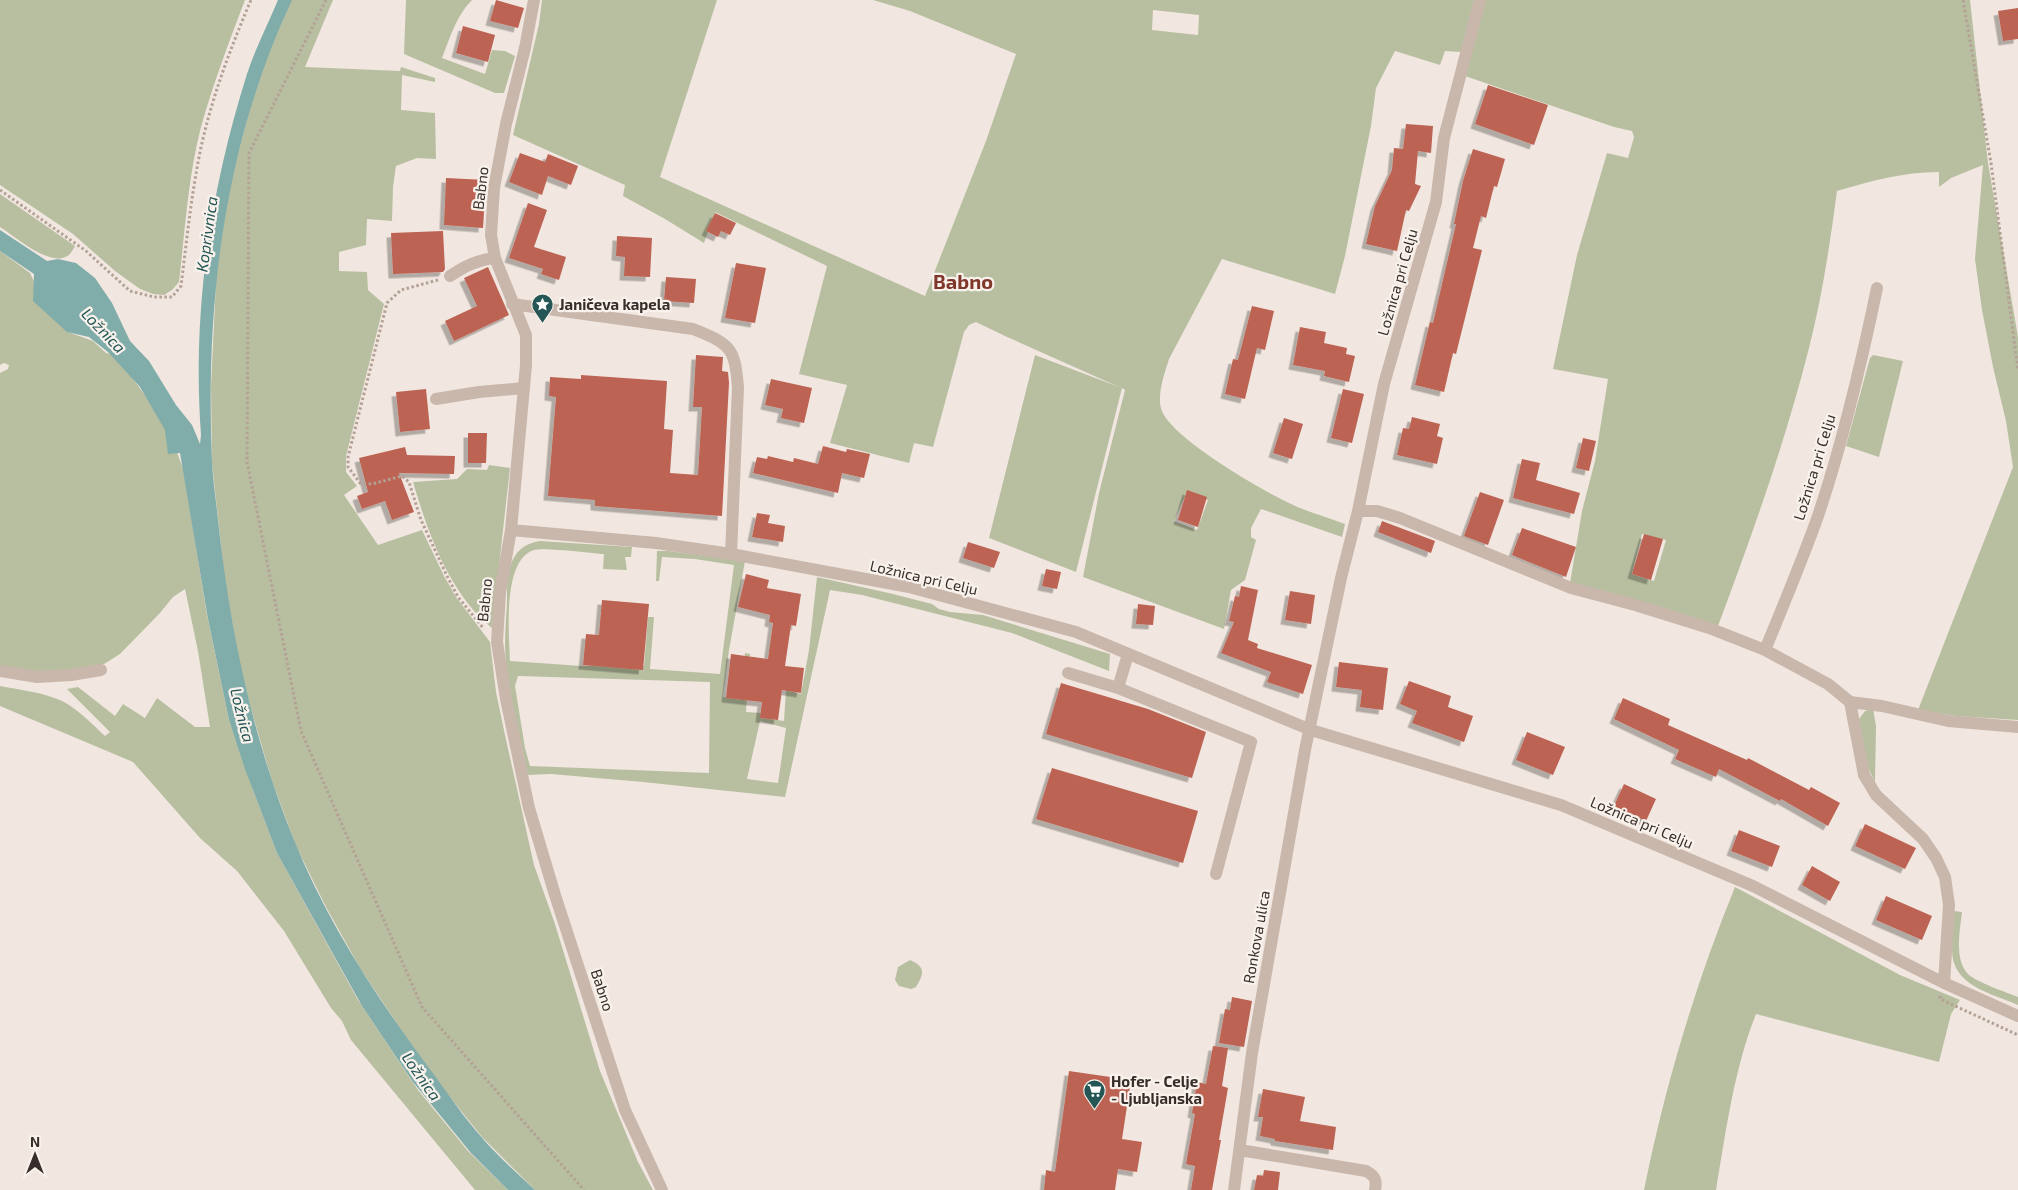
<svg xmlns="http://www.w3.org/2000/svg" width="2018" height="1190" viewBox="0 0 2018 1190" font-family="'Exo 2',sans-serif">
<style>
.green{fill:#b8bfa0;fill-rule:evenodd}
.water{fill:#80acaa}
.building{fill:#bd6352;filter:url(#shadow)}
.lines{fill:none;stroke-linecap:round;stroke-linejoin:round}
.path{stroke:#b4a196;stroke-width:3;stroke-dasharray:2.5 2.5;stroke-linecap:butt}
.minor{stroke:#c9b7ac;stroke-width:12}
.labels{text-anchor:middle;dominant-baseline:central;stroke-width:4.5;stroke-linejoin:round;paint-order:stroke}
.street-label{font-size:15px;fill:#372d2a;stroke:#f9f2ec}
.poi-label{font-size:15px;font-weight:bold;fill:#372d2a;stroke:#f9f2ec;text-anchor:start}
.water-label{font-size:16px;font-style:italic;fill:#235655;stroke:#f9f2ec}
.district-label{font-size:20px;font-weight:bold;fill:#803729;stroke:#f9f2ec}
</style>
<defs>
<filter id="shadow"><feDropShadow dx="-4.5" dy="4.5" stdDeviation="0" flood-color="#0004"/></filter>
</defs>
<rect width="100%" height="100%" fill="#f1e7e0"/>
<!-- green -->
<path class="green" d="M0,0H245C229,42 213,84 201,127C188,177 185,231 179,282L172,290L164,295L153,294L140,289L115,271L73,234L0,185Z
M291,0H333L305,67L400,71L401,67L435,78V82L402,75L401,110L435,113L436,159L417,158L396,166L393,187L392,221L367,219L366,245L339,252V271L367,272L368,290L384,304L346,456V472L357,486L344,495L378,545L422,530L444,576L456,597L490,642L496,692L505,735L534,865L555,924L600,1071L638,1162L653,1190H535L482,1137L445,1091L406,1037L360,968L326,907L296,846L272,781L243,681L225,582L212,463L211,386L216,282L226,204L235,165L258,78Z
M406,0H472C456,16 450,38 442,58L485,74L492,50L505,51L515,56L504,93H495L404,54Z
M542,0H717L660,177L925,296L986,141L1016,54L910,11L873,0H1476L1461,52L1445,51L1440,65L1395,51L1376,88L1371,126L1345,256L1335,294L1222,259L1169,359C1165,372 1157,394 1161,408C1167,436 1263,491 1291,504C1308,512 1327,517 1345,524L1342,537L1261,509L1251,528V537L1256,540L1245,580L1231,590L1224,629L1083,577L1099,493L1125,390L1122,388L1076,572L989,538L1035,355L1119,387L1005,336L976,322L969,325L964,332L933,447L914,443L909,463L830,443L847,385L799,374L827,266L715,212L704,243L665,219L623,196L625,185L513,135L539,24ZM1153,10L1199,15L1198,35L1152,30ZM1187,492L1208,500L1197,530L1174,521Z
M1485,0H1970L1988,163L2018,337V720L1956,716L1918,710L2013,467L2006,421L1993,367L1982,310L1975,259L1983,165L1951,178L1939,187V172C1902,172 1872,181 1837,191C1830,244 1822,297 1809,348C1785,443 1752,535 1718,626L1570,583L1582,511L1595,461L1608,379L1553,369L1577,255L1607,153L1628,158L1634,137L1632,131L1614,127L1465,76ZM1642,534L1666,540L1654,581L1632,574Z
M0,194L75,246C74,248 71,253 69,255C51,269 15,236 0,227Z
M0,251L30,273L38,290L68,332L93,341L106,353L113,354C142,389 171,428 184,472L207,615L229,720L253,790L277,853L358,1000L418,1090L468,1151L508,1190H475L351,1040L342,1021L331,1008L284,931L237,871L200,838L133,762L0,706V686C21,690 42,692 62,701C78,709 92,724 105,736L110,732L67,689L78,687L115,716L123,704L145,718L157,698L195,727H210L198,651L185,589L173,597L160,613L120,654L104,664L85,671L0,674V373L8,369L9,365L4,363L0,365Z
M1873,355L1903,361L1879,457L1846,446L1870,358Z
M489,465L510,468L492,628C449,593 428,533 413,482L457,479L467,469L487,470Z
M540,541L632,547L631,557H625L627,570L603,569L604,554C590,553 544,547 534,550C502,560 509,634 510,661L582,666H644L648,617H654L650,669L720,674L734,565L695,559L662,557L659,581H656L657,551H668L745,561L729,650L723,697L739,699L745,653L750,654L746,712L761,713L763,718L784,721L786,690L801,694L809,650L817,577L893,594L932,604L939,609L950,612L983,615L1110,654L1109,671L1012,633L862,595L830,590L785,797L643,782L551,774L527,775C518,733 506,689 505,646C505,632 506,618 507,604C507,589 506,569 515,556C521,546 530,543 540,541ZM518,676L710,682L709,773L530,766L525,748L515,686ZM760,721L786,728L778,783L747,779Z
M1873,709L1876,726L1875,782L1866,764L1859,719L1865,711Z
M1735,887L1900,975L1960,1000L1951,1014L1939,1062L1756,1014C1734,1069 1726,1131 1716,1190H1644C1665,1086 1695,985 1735,887Z
M1954,911L1962,912C1960,930 1954,960 1968,974C1976,982 2006,992 2018,997V1005C1991,993 1952,986 1952,950C1951,937 1953,924 1954,911Z
M910,960C926,967 924,974 916,987L911,989L899,986L895,980L898,967Z"/>
<!-- water -->
<path class="water" d="M278,0H292C224,144 205,304 212,462C213,481 216,500 218,520C230,630 252,737 294,840C327,922 377,998 429,1068C447,1092 464,1118 484,1140C500,1158 518,1174 535,1190H508L471,1153L413,1082L362,1006L277,853L245,769L229,720L208,619L180,453L168,454L165,430L140,387L108,352L89,337L67,332L33,301L34,274L0,251V230L47,261L58,259L76,263L95,278L112,303L130,341L149,361L176,405L192,425L200,444L201,435C192,312 210,191 247,74C255,49 268,24 278,0Z"/>
<!-- building -->
<path class="building" d="M496,0L524,8L518,28L490,21Z
M2018,8V39L2003,41L1998,11Z
M463,26L495,35L488,62L456,53Z
M1488,85L1548,105L1534,145L1475,124Z
M1406,124L1433,126L1431,153L1418,151L1415,184L1421,186L1409,211L1406,210L1397,251L1366,244L1375,206L1392,170L1394,148L1403,149Z
M1473,149L1505,159L1497,187L1494,186L1486,218L1481,216L1473,248L1482,250L1456,354L1453,353L1444,392L1415,385L1430,322L1433,323L1456,224H1454L1463,181Z
M520,153L545,162L548,154L578,166L571,185L548,176L542,195L509,182Z
M446,178L486,180L483,228L444,225Z
M528,203L547,210L534,247L566,257L559,280L541,274L543,269L509,258Z
M715,213L736,223L730,235L721,231L718,237L706,231Z
M443,231L445,269L443,272L393,274L391,233Z
M617,236L652,238L650,277L624,276L625,257L616,256Z
M736,263L766,268L755,323L725,318Z
M488,267L509,315L454,341L445,321L477,306L464,278Z
M666,277L696,279L694,303L664,301Z
M1252,306L1274,311L1265,350L1257,348L1245,399L1225,394L1233,359L1238,360Z
M1300,327L1326,332L1324,343L1347,348L1346,354L1355,356L1349,382L1324,376L1325,371L1293,365Z
M696,355L723,357L722,371L728,372L729,383L722,516L595,506V500L548,496L556,397L549,396L550,377L581,379V375L667,381L664,429L673,430L670,473L698,475L702,407H693Z
M771,379L812,388L804,423L781,418L783,409L765,405Z
M426,389L430,429L400,432L396,392Z
M1343,389L1364,394L1352,443L1331,438Z
M1412,417L1440,424L1437,436L1443,438L1437,464L1397,455L1403,428L1409,429Z
M1284,418L1303,424L1292,459L1273,453Z
M468,433H487L486,463H468Z
M1583,438L1596,441L1589,471L1576,468Z
M823,446L846,452L847,449L870,454L864,478L842,473L838,493L753,473L757,457L767,459L768,456L793,462L794,458L818,464Z
M405,447L407,455L455,456L454,474L399,473L414,512L392,520L385,501L362,509L357,496L368,492L359,458Z
M1522,459L1540,463L1536,480L1580,493L1574,514L1513,498Z
M1187,490L1207,497L1198,527L1178,520Z
M1480,492L1504,500L1488,545L1464,536Z
M757,513L770,515L768,523L785,526L783,542L752,537Z
M1382,521L1435,541L1431,553L1378,532Z
M1522,528L1576,547L1566,577L1512,555Z
M1644,534L1663,539L1651,580L1632,574Z
M968,542L1000,552L994,568L963,558Z
M1046,569L1061,572L1057,589L1042,586Z
M746,574L769,580L767,588L801,594L796,626L791,625L785,666L804,668L801,693L782,690L778,720L760,718L762,702L726,698L731,654L768,659L773,623L769,622L770,615L738,607Z
M1241,586L1258,590L1248,640L1258,644L1257,648L1312,665L1303,694L1267,682L1271,672L1221,653L1234,622L1229,621L1235,596L1239,597Z
M1290,591L1315,595L1311,624L1285,620Z
M602,600L649,604L643,670L583,665L586,634L599,635Z
M1138,604L1155,606L1153,625L1136,624Z
M1339,662L1388,668L1383,710L1360,707L1362,690L1336,687Z
M1409,681L1451,696L1448,707L1473,716L1464,742L1412,723L1417,711L1400,704Z
M1061,683L1148,709L1206,732L1192,778L1046,734Z
M1623,698L1670,719L1668,725L1747,760L1748,758L1809,790L1811,787L1840,803L1828,826L1781,799L1780,801L1719,769L1716,777L1675,759L1679,750L1614,719Z
M1527,732L1565,747L1553,775L1516,760Z
M1052,768L1198,811L1183,863L1036,819Z
M1624,784L1656,799L1646,821L1614,806Z
M1865,824L1916,848L1905,869L1855,846Z
M1739,830L1780,846L1772,867L1731,851Z
M1812,866L1840,882L1830,901L1802,885Z
M1886,896L1932,916L1922,940L1876,920Z
M1232,997L1252,1001L1244,1047L1219,1043L1225,1009L1230,1010Z
M1213,1046L1228,1048L1222,1086L1228,1088L1219,1140H1221L1212,1190H1191L1195,1166L1186,1164L1195,1114L1192,1113L1197,1082L1206,1084Z
M1069,1071L1131,1080L1122,1139L1142,1142L1137,1172L1118,1169L1115,1190H1044L1046,1170L1055,1172Z
M1263,1089L1305,1097L1300,1121L1336,1127L1333,1150L1275,1141V1139L1260,1136L1263,1117H1258Z
M1264,1170L1280,1172L1278,1190H1254L1257,1175L1263,1176Z"/>
<g class="lines">
<!-- path -->
<path class="path" d="M326,0L249,153L247,462L301,731L422,1007L584,1190
M1963,0L1991,163L2018,370
M0,190L86,251L130,291L154,297H172L181,286C186,247 190,207 197,168C207,110 228,54 251,0
M438,280L401,290L387,303L348,457V467L360,483L372,484L402,476L409,482L421,520L447,576L458,597L484,629
M1940,996V999L2018,1035"/>
<!-- minor -->
<path class="minor" d="M534,0L525,48L506,124L494,188L491,235L495,258L526,335V365L511,530L500,593L497,642L506,699L529,808L555,895L625,1110L662,1190
M450,276C465,266 477,260 495,258
M512,304L693,329C731,344 735,348 738,388L731,554
M436,399L479,392L524,388
M1358,511L1384,384L1436,202L1444,138L1480,0
M511,530L656,543L731,554L909,587L1076,632L1311,730L1561,805L1753,886L1944,983L2018,1016
M1765,650C1783,606 1802,561 1818,516C1843,442 1861,365 1877,288
M1128,654L1118,688L1251,742L1216,874
M0,671L37,677L71,675L101,670
M1068,673L1118,688
M1850,702L1882,706L1948,721L2018,727
M1240,1150L1366,1171C1375,1176 1377,1180 1375,1190
M1234,1190L1252,1053L1305,750L1341,578L1358,511H1377L1400,518L1571,588L1635,605L1709,628L1765,650L1828,684L1850,702L1864,775L1876,795L1923,839L1936,858L1945,877L1949,905L1944,983"/>
</g>
<!-- icons -->
<defs>
<symbol id="sight-pin" viewBox="-11 -11 22 30"><path d="M0 17L-7.5 6A9.5 9.5 0 1 1 7.5 6Z" fill="#235655" stroke="#f9f2ec"/><path d="M0-6L1.8-2.2L6-1.7L2.9 1.2L3.7 5.4L0 3.3L-3.7 5.4L-2.9 1.2L-6-1.7L-1.8-2.2Z" fill="#fff"/></symbol>
<symbol id="supermarket-pin" viewBox="-11 -11 22 30"><path d="M0 17L-7.5 6A9.5 9.5 0 1 1 7.5 6Z" fill="#235655" stroke="#f9f2ec"/><path d="M-6-5.5h2.5l.6 2H6L4.5 2H-2.5L-4.4-4H-6ZM-1.5 3.2a1.3 1.3 0 1 0 .1 0ZM3 3.2a1.3 1.3 0 1 0 .1 0Z" fill="#fff"/></symbol>
</defs>
<g fill-rule="evenodd">
<use href="#sight-pin" x="530" y="292" width="25" height="34"/>
<use href="#supermarket-pin" x="1082" y="1078" width="25" height="34"/>
</g>
<g class="labels">
<!-- street labels -->
<g class="street-label">
<text transform="translate(480 188) rotate(-83)">Babno</text>
<text transform="translate(1397 282) rotate(-74)">Ložnica pri Celju</text>
<text transform="translate(1814 467) rotate(-73)">Ložnica pri Celju</text>
<text transform="translate(924 577) rotate(13)">Ložnica pri Celju</text>
<text transform="translate(484 600) rotate(-84)">Babno</text>
<text transform="translate(1642 822) rotate(23)">Ložnica pri Celju</text>
<text transform="translate(1256 937) rotate(-80)">Ronkova ulica</text>
<text transform="translate(603 990) rotate(72)">Babno</text>
</g>
<!-- poi labels -->
<g class="poi-label">
<text x="559" y="304">Janičeva kapela</text>
<text x="1111" y="1081">Hofer - Celje<tspan x="1111" dy="17">- Ljubljanska</tspan></text>
</g>
<!-- water labels -->
<g class="water-label">
<text transform="translate(206 234) rotate(-82)">Koprivnica</text>
<text transform="translate(104 330) rotate(46)">Ložnica</text>
<text transform="translate(243 715) rotate(76)">Ložnica</text>
<text transform="translate(422 1076) rotate(55)">Ložnica</text>
</g>
<!-- district labels -->
<g class="district-label">
<text x="963" y="281">Babno</text>
</g>
</g>
<!-- north arrow -->
<g transform="translate(35 1155)" stroke="#f9f2ec" stroke-width="4" paint-order="stroke">
<path d="M0-4L9 19L0 12L-9 19Z" fill="#372d2a"/>
<text y="-8" font-size="14" font-weight="bold" text-anchor="middle" fill="#372d2a">N</text>
</g>
</svg>
